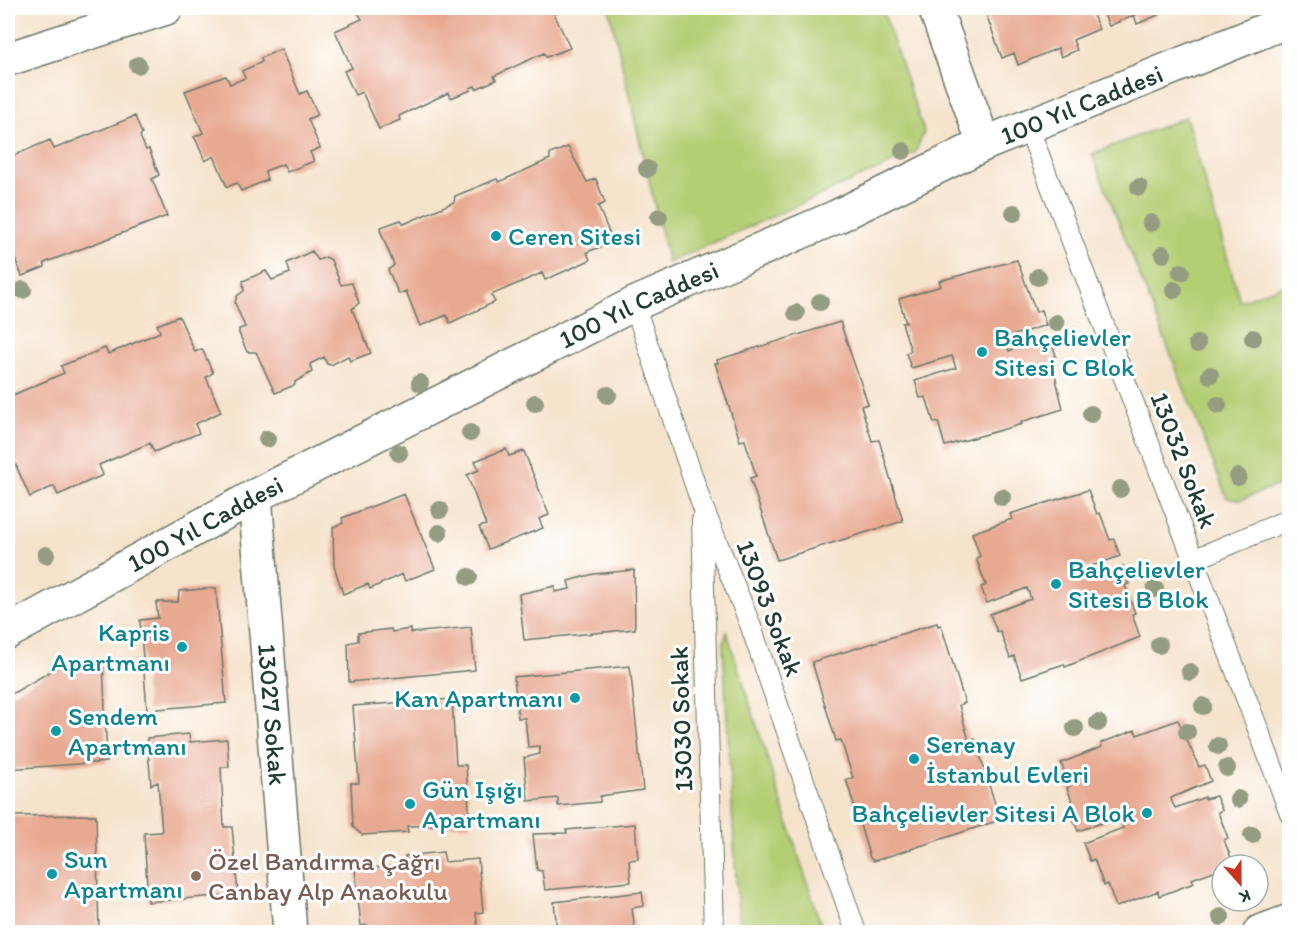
<svg xmlns="http://www.w3.org/2000/svg" width="1297" height="940" viewBox="0 0 1297 940" font-family="Itim,sans-serif">
<style>
.green{fill:#b4ce73;stroke:#6a8654;stroke-width:1.5}
.building{fill:#e8a991}
.lines{fill:none;stroke-linecap:round;stroke-linejoin:round}
.service-casing{stroke:#6a7769;stroke-width:22}
.minor-casing{stroke:#6a7769;stroke-width:36}
.tertiary-casing{stroke:#6a7769;stroke-width:36}
.service{stroke:#fff;stroke-width:20}
.minor{stroke:#fff;stroke-width:33}
.tertiary{stroke:#fff;stroke-width:33}
.tree{fill:#949c81}
.culture-dot{fill:#0f9aa8;stroke:#fff;stroke-width:2}
.education-dot{fill:#8d6e63;stroke:#fff;stroke-width:2}
.labels{text-anchor:middle;dominant-baseline:central;stroke-width:6;stroke-linejoin:round;paint-order:stroke}
.street-label{font-size:26px;fill:#1f3d34;stroke:#fff}
.culture-label{font-size:26px;fill:#0d838f;stroke:#fff;text-anchor:start}
.education-label{font-size:26px;fill:#785e54;stroke:#fff;text-anchor:start}
</style>
<rect width="100%" height="100%" fill="#fff"/>
<filter id="ink" filterUnits="userSpaceOnUse"><feTurbulence type="fractalNoise" baseFrequency=".0167" numOctaves="2"/><feDisplacementMap in="SourceGraphic" scale="12" xChannelSelector="R" yChannelSelector="G"/><feConvolveMatrix kernelMatrix="1 2 1 2 8 2 1 2 1" color-interpolation-filters="sRGB"/></filter>
<filter id="wash" filterUnits="userSpaceOnUse"><feTurbulence type="fractalNoise" baseFrequency=".008" numOctaves="4" result="noise"/><feDisplacementMap in="SourceGraphic" scale="24" xChannelSelector="R" yChannelSelector="G"/><feGaussianBlur stdDeviation="1.35" result="paint"/><feColorMatrix in="noise" values="0 0 0 0 0 0 0 0 0 0 0 0 0 0 0 0 0 1.4 0 .05"/><feComposite in="paint" operator="in"/></filter>
<g filter="url(#wash)">
<rect width="100%" height="100%" fill="#f6e3cc"/>
<!-- green -->
<path class="green" d="M609,8H882L924,132L915,153L668,263Z
M1186,117L1240,301L1289,283V481L1240,500L1227,498L1092,154Z
M727,632L732,648L823,932H739L723,645Z"/>
<g id="blocks">
<!-- building -->
<path class="building" d="M371,8H560L553,11L570,48L546,57L544,53L494,76L496,80L476,89L475,86L470,88L471,90L451,98L448,93L399,116L400,120L379,129L362,92L355,95L344,71L352,68L335,31L362,19L358,13Z
M984,8H1090L1099,29L1073,40L1077,50L1061,57L1058,48L1018,65L1014,53L1002,58Z
M1101,8H1155L1158,15L1137,24L1134,15L1109,26Z
M281,49L300,94L307,91L317,113V115L308,119L320,148L310,152L314,161L287,172L283,164L265,171L267,180L241,191L237,183L227,187L214,156L205,161L196,140L194,137L203,133L185,91L226,76L230,84L245,78L242,71L262,62L261,58Z
M135,116L142,134L140,136L146,150L149,149L159,175L152,179L167,216L44,263L45,267L22,276L8,241V158L50,140L54,149Z
M568,147L587,182L596,179L605,203L598,206L613,242L587,252L590,260L545,280L542,273L491,295L495,302L450,323L447,315L420,326L406,291L399,294L388,270L394,265L380,230L381,227L401,220L404,224L454,202L455,196L497,179L499,182L550,159V154Z
M312,251L318,260L326,257L331,260L341,285L352,283L359,303L352,309L371,353L350,361L348,356L331,365L327,364L324,357L310,364L312,372L295,382V385L275,393L256,352H247L239,333V329L245,327L235,303L237,296L244,291L243,281L266,271L272,280L290,273L287,263Z
M1017,260L1036,312L1041,310L1046,325L1005,338L1009,351L1050,337L1056,356L1051,357L1063,409L1021,422L1022,424L945,446L938,422L934,423L926,397L920,398L915,381L956,368L952,356L911,368L906,353L911,351L902,323H906L899,299L941,286L939,281Z
M179,316L195,352L202,349L213,373L206,377L221,412L195,424L199,433L154,452L150,443L99,465L103,475L58,495L54,486L30,497L14,461L8,464V391L10,390L13,395L64,373L61,366L105,348L108,354L160,332L157,325Z
M840,322L868,404L861,406L872,441L879,440L903,521L777,560L750,478L756,476L745,440L740,441L715,363H718L717,360Z
M506,449L509,456L524,451L549,515L539,519L543,528L488,549L479,527L486,525L467,475L479,470L475,461Z
M1088,490L1097,514L1100,513L1110,540L1114,539L1120,556L1080,570L1084,581L1123,566L1129,584L1125,585L1135,613L1132,614L1140,637L1065,667L1064,664L1022,678L1014,656L1010,658L1000,631L997,632L990,614L1031,599L1027,588L987,603L981,587L986,585L976,558L980,556L972,533L1012,519L1010,514Z
M404,494L435,569L405,581L402,574L370,589L368,584L343,594L334,566L333,527L343,523L342,518Z
M634,570L635,629L524,640L519,594L555,586V592L570,589L568,581L594,574Z
M216,588L226,703L147,710L140,620L158,618L156,602H178L179,591Z
M937,623L938,626L941,625L965,703L959,705L969,741L975,739L1000,820L874,861L870,858L846,779L853,778L841,740L836,741L812,662Z
M471,627L475,670L349,682L348,643L358,641V633L391,629L392,632L411,629V633Z
M103,660L107,762L8,769V699L10,695L68,661Z
M630,666L643,790L600,796V802L558,806V798L528,801L524,758L540,754L539,746L528,747L525,718H518L514,677Z
M452,699L456,765H466L470,825L407,826L408,832L362,835L353,827L351,783H359L353,706Z
M1178,720L1199,767L1205,765L1211,781L1171,798L1172,802L1175,808L1205,797V799L1216,796L1222,810L1218,812L1228,838L1224,840L1233,863L1222,865V868L1192,879L1194,883L1159,896L1158,891L1116,907L1108,884L1104,886L1094,859L1090,861L1083,843L1123,828L1119,817L1078,831L1072,816L1077,814L1067,788L1070,786L1061,763L1102,747L1101,743L1135,730L1137,735Z
M189,734L190,742L227,739L229,767H221L224,827H232L238,894L148,902L144,833L162,832L158,782L151,785L147,738Z
M96,815L99,932H8V816Z
M635,824L638,859L629,860L631,882L545,890L542,871L537,870L533,834L567,833L566,830Z
M443,852L445,862L478,859L483,912L476,913L478,932H367V925L361,926L355,869L406,866L405,856Z
M642,892L644,906L632,908L635,932H543L557,929L554,902Z"/>
</g>
</g>
<g filter="url(#ink)">
<use href="#blocks" fill-opacity="0" stroke="#6a7769" stroke-width="1.5"/>
<g class="lines">
<defs>
<path id="service" d="M1028,126L1290,813
M634,304L702,505L750,624L856,932
M702,520L714,932
M1193,560L1290,519"/>
<g id="minor">
<path d="M935,8L984,144"/>
<path d="M8,59L166,8"/>
<path id="s1" d="M255,496L290,932"/>
<path d="M1260,932L1290,921"/>
</g>
<g id="tertiary">
<path id="s2" d="M8,632L255,496L634,304L836,217L984,144L1290,20"/>
</g>
</defs>
<!-- service casing -->
<use href="#service" class="service-casing"/>
<!-- minor casing -->
<use href="#minor" class="minor-casing"/>
<!-- tertiary casing -->
<use href="#tertiary" class="tertiary-casing"/>
<!-- service -->
<use href="#service" class="service"/>
<!-- minor -->
<use href="#minor" class="minor"/>
<!-- tertiary -->
<use href="#tertiary" class="tertiary"/>
</g>
<!-- trees -->
<g class="tree">
<circle cx="138" cy="65" r="9"/>
<circle cx="903" cy="151" r="9"/>
<circle cx="647" cy="169" r="9"/>
<circle cx="1139" cy="187" r="9"/>
<circle cx="1014" cy="213" r="9"/>
<circle cx="659" cy="217" r="9"/>
<circle cx="1151" cy="223" r="9"/>
<circle cx="1163" cy="254" r="9"/>
<circle cx="1181" cy="272" r="9"/>
<circle cx="1038" cy="277" r="9"/>
<circle cx="23" cy="290" r="9"/>
<circle cx="1174" cy="290" r="9"/>
<circle cx="820" cy="302" r="9"/>
<circle cx="796" cy="313" r="9"/>
<circle cx="1056" cy="323" r="9"/>
<circle cx="1253" cy="338" r="9"/>
<circle cx="1197" cy="344" r="9"/>
<circle cx="1210" cy="375" r="9"/>
<circle cx="420" cy="383" r="9"/>
<circle cx="608" cy="395" r="9"/>
<circle cx="535" cy="403" r="9"/>
<circle cx="1218" cy="405" r="9"/>
<circle cx="1091" cy="414" r="9"/>
<circle cx="470" cy="433" r="9"/>
<circle cx="267" cy="439" r="9"/>
<circle cx="399" cy="453" r="9"/>
<circle cx="1238" cy="477" r="9"/>
<circle cx="1120" cy="489" r="9"/>
<circle cx="1002" cy="497" r="9"/>
<circle cx="440" cy="510" r="9"/>
<circle cx="439" cy="533" r="9"/>
<circle cx="46" cy="555" r="9"/>
<circle cx="469" cy="577" r="9"/>
<circle cx="1155" cy="589" r="9"/>
<circle cx="1159" cy="645" r="9"/>
<circle cx="1190" cy="672" r="9"/>
<circle cx="1203" cy="706" r="9"/>
<circle cx="1098" cy="723" r="9"/>
<circle cx="1075" cy="728" r="9"/>
<circle cx="1187" cy="732" r="9"/>
<circle cx="1218" cy="746" r="9"/>
<circle cx="1227" cy="768" r="9"/>
<circle cx="1238" cy="799" r="9"/>
<circle cx="1252" cy="835" r="9"/>
<circle cx="1221" cy="917" r="9"/>
</g>
</g>
<!-- markers -->
<g class="culture-dot">
<circle cx="496" cy="236" r="6"/>
<circle cx="982" cy="352" r="6"/>
<circle cx="1056" cy="584" r="6"/>
<circle cx="182" cy="647" r="6"/>
<circle cx="575" cy="698" r="6"/>
<circle cx="56" cy="731" r="6"/>
<circle cx="914" cy="759" r="6"/>
<circle cx="410" cy="804" r="6"/>
<circle cx="1147" cy="813" r="6"/>
<circle cx="52" cy="874" r="6"/>
</g>
<circle class="education-dot" cx="196" cy="876" r="6"/>
<g class="labels">
<!-- street labels -->
<g class="street-label">
<text stroke="none"><textPath href="#s2" startOffset="1197">100 Yıl Caddesi</textPath></text>
<text stroke="none"><textPath href="#s2" startOffset="711">100 Yıl Caddesi</textPath></text>
<text transform="translate(1184 460) rotate(69)">13032 Sokak</text>
<text stroke="none"><textPath href="#s2" startOffset="225">100 Yıl Caddesi</textPath></text>
<text transform="translate(770 608) rotate(69)">13093 Sokak</text>
<text stroke="none"><textPath href="#s1" startOffset="219">13027 Sokak</textPath></text>
<text transform="translate(681 719) rotate(-92)">13030 Sokak</text>
</g>
<!-- culture labels -->
<g class="culture-label">
<text x="508" y="236">Ceren Sitesi</text>
<text x="994" y="337">Bahçelievler<tspan x="994" dy="30">Sitesi C Blok</tspan></text>
<text x="1068" y="569">Bahçelievler<tspan x="1068" dy="30">Sitesi B Blok</tspan></text>
<text x="170" y="632" text-anchor="end">Kapris<tspan x="170" dy="30">Apartmanı</tspan></text>
<text x="563" y="698" text-anchor="end">Kan Apartmanı</text>
<text x="68" y="716">Sendem<tspan x="68" dy="30">Apartmanı</tspan></text>
<text x="926" y="744">Serenay<tspan x="926" dy="30">İstanbul Evleri</tspan></text>
<text x="422" y="789">Gün Işığı<tspan x="422" dy="30">Apartmanı</tspan></text>
<text x="1135" y="813" text-anchor="end">Bahçelievler Sitesi A Blok</text>
<text x="64" y="859">Sun<tspan x="64" dy="30">Apartmanı</tspan></text>
</g>
<!-- education labels -->
<g class="education-label">
<text x="208" y="861">Özel Bandırma Çağrı<tspan x="208" dy="30">Canbay Alp Anaokulu</tspan></text>
</g>
</g>
<!-- margin -->
<rect width="1297" height="940" fill="none" stroke="#fff" stroke-width="30"/>
<!-- north arrow -->
<g transform="translate(1240 883) rotate(159)"><circle r="28" fill="#ffffff" stroke="#a5b1ae" stroke-width="1.5"/>
<path d="M0-4.5L10 22L0 15L-10 22Z" fill="#c8321e"/>
<text y="-9" font-size="16" font-weight="bold" text-anchor="middle" fill="#1f3d34">K</text>
</g>
</svg>
